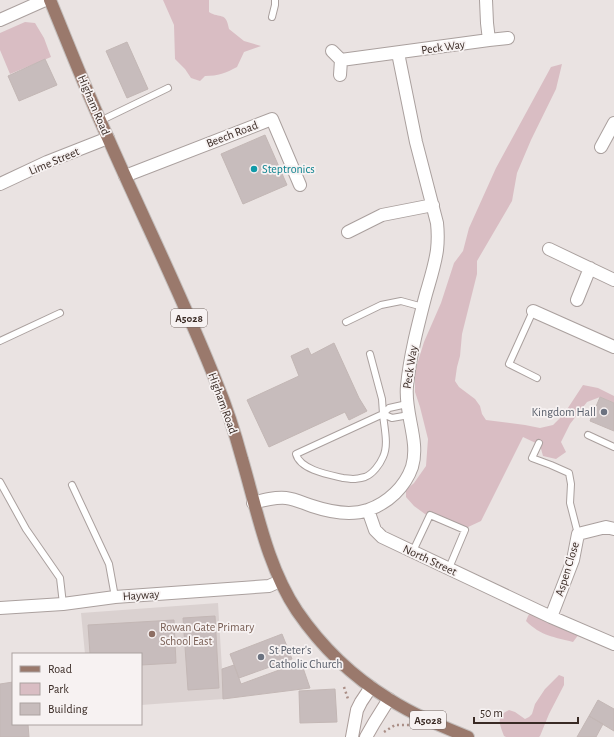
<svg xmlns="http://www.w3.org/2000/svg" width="614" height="737" viewBox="0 0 614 737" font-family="'Alegreya Sans',sans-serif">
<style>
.built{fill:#dad1d0}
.green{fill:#d9bdc3}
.building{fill:#c7bcbc;stroke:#c3b7b5}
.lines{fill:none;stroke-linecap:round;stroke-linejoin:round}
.lane-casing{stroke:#aaa09e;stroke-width:8}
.street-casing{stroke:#aaa09e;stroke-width:14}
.secondary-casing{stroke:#ab9d9a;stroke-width:14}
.primary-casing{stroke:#c4bfbd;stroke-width:14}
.path{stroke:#aa8e86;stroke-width:2.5;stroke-dasharray:2 3;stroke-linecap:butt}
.lane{stroke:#fff;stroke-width:6}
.street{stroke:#fff;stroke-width:12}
.secondary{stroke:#fff;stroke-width:12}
.primary{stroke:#9a796c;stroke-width:12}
.culture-dot{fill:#0f9aa8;stroke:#f7f2f2;stroke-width:1.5}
.worship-dot{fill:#6b7280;stroke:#f7f2f2;stroke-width:1.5}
.education-dot{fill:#8d6e63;stroke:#f7f2f2;stroke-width:1.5}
.labels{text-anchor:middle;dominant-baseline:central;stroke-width:3.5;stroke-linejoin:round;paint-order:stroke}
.shield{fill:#f7f2f2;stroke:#726662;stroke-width:1}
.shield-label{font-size:11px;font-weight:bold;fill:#392a24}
.street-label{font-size:12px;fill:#392a24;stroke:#f7f2f2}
.culture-label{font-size:12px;fill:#0d838f;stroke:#f7f2f2;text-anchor:start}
.worship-label{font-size:12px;fill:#5b616d;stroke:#f7f2f2;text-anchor:end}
.education-label{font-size:12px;fill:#785e54;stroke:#f7f2f2;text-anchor:start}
</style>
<rect width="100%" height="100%" fill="#eae3e2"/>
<!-- built -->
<path class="built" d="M218,603L222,669L223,699L141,705V654H85L81,613Z"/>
<!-- green -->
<path class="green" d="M163,0H209V12C220,19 226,11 229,29L244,41L261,46L244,52L237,67C226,73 218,76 205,76L200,81L191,78L185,69L175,59L174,25Z
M25,22L35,23L44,38L51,57L10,74L0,50V33Z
M562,64L556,89L531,140L517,173L512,201L477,261V274L462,334L460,356L457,367L455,381L459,387L475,399L480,406L482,414L486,420L525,425L540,428L553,425L564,414L583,385L598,388L614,396V403L600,397L587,402L570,424L561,442L566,452L556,459L543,456L540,445L523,437L481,521L466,528L454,527L436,522L414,506L406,497V490L414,483L426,466L428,439L420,407L415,392V371L424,342L441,303L454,263L463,251L469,228L496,168L551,67Z
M532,610L559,613L575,622L579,634L573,642C554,637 541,636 526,621L528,616Z
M559,675L564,677V685L549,714L540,736L539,737H506L504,736C500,725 495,716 509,710L515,712L525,719L529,717L532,714L535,704L545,689Z"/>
<!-- building -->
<path class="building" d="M127,42L148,89L127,98L106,51Z
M45,59L57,85L19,101L8,76Z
M265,135L287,185L243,204L221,154Z
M334,343L359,398L367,411L349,420L345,412L269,447L247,400L299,376L291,356L308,348L311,355Z
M600,397L614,403V431L590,421Z
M215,616L219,688L188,690L183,618Z
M174,620L176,663L141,665V654H90L88,625Z
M282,634L292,659L239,678L230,654Z
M301,662L310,688L223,699L222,669L234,665L241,684Z
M13,682V724H28L29,737H0V684Z
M335,689L337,722L300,723L299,691Z
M598,700L614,709V731L589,716Z
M589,716L603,724L596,737H577Z"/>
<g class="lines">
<defs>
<path id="lane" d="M272,17L275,5V0
M100,121L168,88
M533,311L509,364L537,378
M346,322L381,305L401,301L423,307
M0,341L60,313
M370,354L382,399L383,414
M407,404L389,408L383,414L296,454C300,470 330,475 343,478C346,478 350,479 353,479C356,479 361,478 365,477C373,474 380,464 383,457C389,445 384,427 383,414L392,418L409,415
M588,435L614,447
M539,443L532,458L551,465L569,473L571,484L570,503L578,534
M0,482L26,529L60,578L63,604
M72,485L109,564L115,597
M413,551L430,515L465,530L449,568"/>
<path id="street" d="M0,20L45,0
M489,40L508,38
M332,51L341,60L340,75
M341,60L489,40L487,23L486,0
M601,147L614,123
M125,176L272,119L300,185
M0,184L47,162L108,138
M348,232L382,215L433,205
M549,249L614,280
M577,300L590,268
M533,311L614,347
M253,503C264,500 275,497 286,498C295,499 303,503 312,506C330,512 350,516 368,510C388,503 405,487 412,467C420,441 404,413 407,386C410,355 418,325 426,294C430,280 435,265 437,250C438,241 438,232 437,223L416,142L398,53
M368,510L375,530L382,537L551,617L614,644
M0,608L63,604L115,597L269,586L280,581
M551,617L573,560L578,534L606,527L614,529"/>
<path id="secondary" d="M352,737L357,710L361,702L371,687
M366,737L374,723L389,699"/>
<path id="primary" d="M50,0C69,46 87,93 108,138C144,220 184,300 217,384C227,408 235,433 242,459C257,510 267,566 297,611C321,646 353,677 389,699C414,715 441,726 468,737"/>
</defs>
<!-- lane casing -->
<use href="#lane" class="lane-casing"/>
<!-- street casing -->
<use href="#street" class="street-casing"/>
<!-- secondary casing -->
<use href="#secondary" class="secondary-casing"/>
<!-- primary casing -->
<use href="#primary" class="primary-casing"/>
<!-- path -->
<path class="path" d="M344,687L348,699
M384,732L395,725H409"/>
<!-- lane -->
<use href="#lane" class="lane"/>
<!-- street -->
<use href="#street" class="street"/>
<!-- secondary -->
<use href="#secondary" class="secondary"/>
<!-- primary -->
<use href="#primary" class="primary"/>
</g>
<!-- markers -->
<circle class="culture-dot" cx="254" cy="169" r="4"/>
<g class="worship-dot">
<circle cx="604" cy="412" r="4"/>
<circle cx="261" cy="657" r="4"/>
</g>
<circle class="education-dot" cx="152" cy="634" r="4"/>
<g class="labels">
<!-- shield labels -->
<g class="shield">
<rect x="171" y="309" width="36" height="18" rx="3"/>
<rect x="410" y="711" width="36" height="18" rx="3"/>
</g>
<g class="shield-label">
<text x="189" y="318">A5028</text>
<text x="428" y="720">A5028</text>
</g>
<!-- street labels -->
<g class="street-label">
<text transform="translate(443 47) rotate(-8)">Peck Way</text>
<text transform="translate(94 105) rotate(67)">Higham Road</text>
<text transform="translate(232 134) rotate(-21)">Beech Road</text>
<text transform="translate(54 161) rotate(-23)">Lime Street</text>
<text transform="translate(410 367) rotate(-81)">Peck Way</text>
<text transform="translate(223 403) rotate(70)">Higham Road</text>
<text transform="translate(430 560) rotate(25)">North Street</text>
<text transform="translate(567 569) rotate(-73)">Aspen Close</text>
<text transform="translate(141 595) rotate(-4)">Hayway</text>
</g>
<!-- culture labels -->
<g class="culture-label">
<text x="262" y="169">Steptronics</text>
</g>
<!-- worship labels -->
<g class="worship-label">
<text x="596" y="412">Kingdom Hall</text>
<text x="269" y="650" text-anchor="start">St Peter's<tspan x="269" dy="14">Catholic Church</tspan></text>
</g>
<!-- education labels -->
<g class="education-label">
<text x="160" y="627">Rowan Gate Primary<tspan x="160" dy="14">School East</tspan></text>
</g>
</g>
<!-- legend -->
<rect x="12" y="653" width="130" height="72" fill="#f7f2f2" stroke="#aba2a0"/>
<rect x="20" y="666" width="20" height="6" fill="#9a796c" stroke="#aba2a0"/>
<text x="48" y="673" font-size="12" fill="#392a24">Road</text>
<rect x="20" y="683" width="20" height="12" fill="#d9bdc3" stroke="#aba2a0"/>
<text x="48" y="693" font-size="12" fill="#392a24">Park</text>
<rect x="20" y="703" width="20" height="12" fill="#c7bcbc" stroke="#aba2a0"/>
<text x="48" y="713" font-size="12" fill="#392a24">Building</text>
<!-- scale -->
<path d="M474 717v6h104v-6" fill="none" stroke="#392a24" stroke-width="2"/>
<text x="480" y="717" font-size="12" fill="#392a24" stroke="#f7f2f2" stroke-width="3" paint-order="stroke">50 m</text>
</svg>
